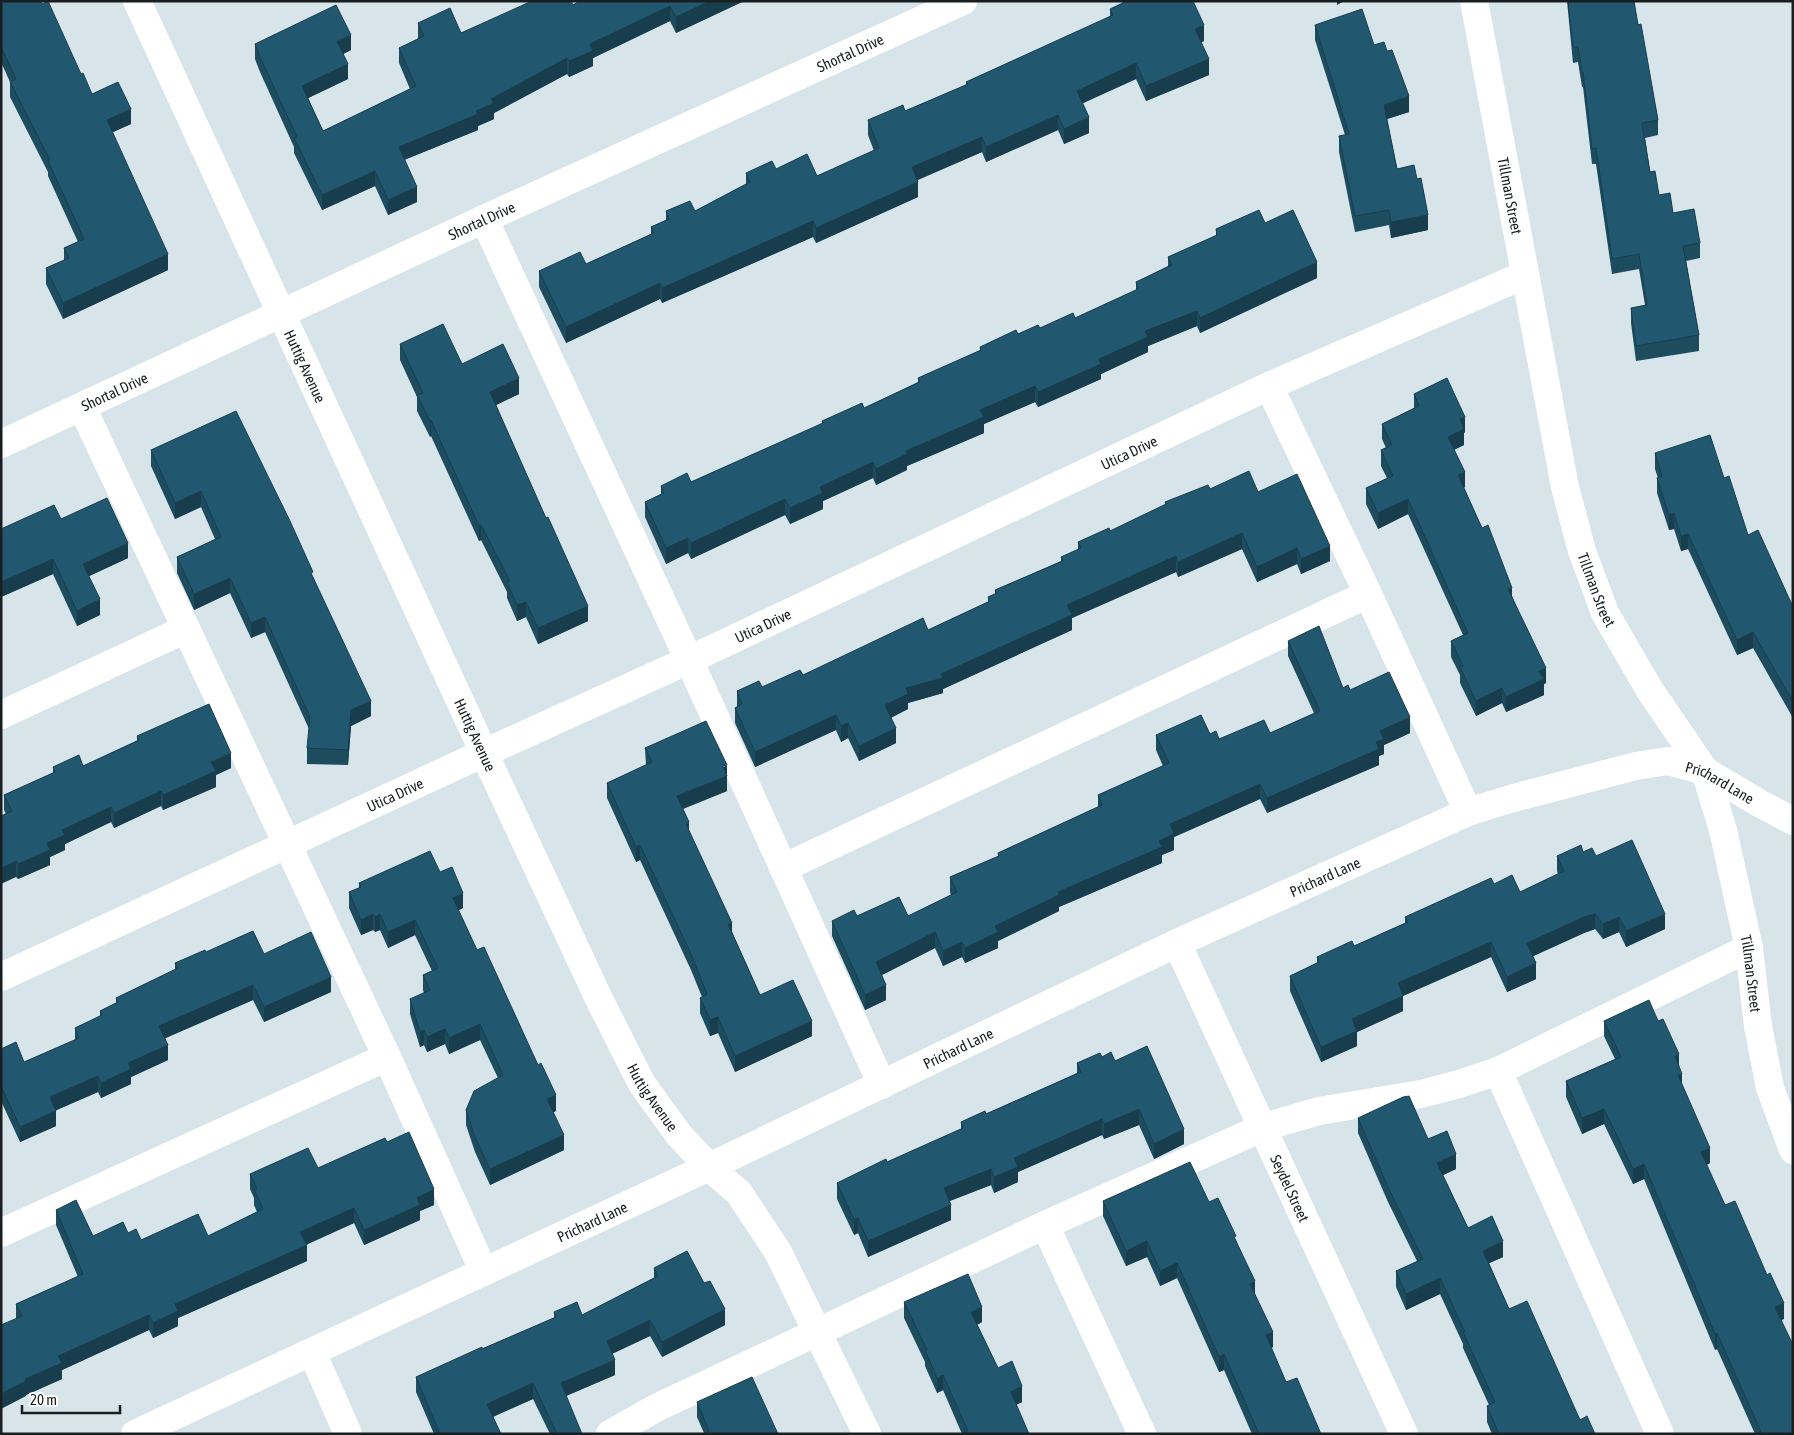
<svg xmlns="http://www.w3.org/2000/svg" width="1794" height="1435" viewBox="0 0 1794 1435" font-family="'Asap Condensed',sans-serif">
<style>
.lines{fill:none;stroke-linecap:round;stroke-linejoin:round}
.minor{stroke:#fff;stroke-width:28}
.wall{fill:#1d4c5f}
.shaded-wall{fill:#183e4e}
.building{fill:#22586f;stroke:#183e4e}
.labels{text-anchor:middle;dominant-baseline:central;stroke-width:5;stroke-linejoin:round;paint-order:stroke}
.street-label{font-size:15px;fill:#191e20;stroke:#fff}
</style>
<rect width="100%" height="100%" fill="#d7e4ea"/>
<g class="lines">
<!-- minor -->
<g class="minor">
<path id="s1" d="M137,1L484,753L599,999L642,1084L679,1135L709,1167L739,1193L778,1252L867,1434"/>
<path id="s2" d="M1474,1L1565,487L1582,551L1605,613L1649,689L1705,771L1723,830L1749,948L1758,1026L1770,1088L1793,1150"/>
<path d="M484,219L689,660L882,1085"/>
<path d="M1269,386L1368,594L1468,812"/>
<path d="M82,407L387,1057L484,1272"/>
<path id="s3" d="M1,444L484,219L963,1"/>
<path d="M1,715L186,629"/>
<path d="M783,868L1368,594"/>
<path id="s4" d="M1177,943L1404,1434"/>
<path id="s5" d="M1,977L484,753L689,660L1269,386L1524,275"/>
<path d="M1045,1225L1142,1434"/>
<path d="M1,1233L387,1057"/>
<path d="M312,1352L348,1434"/>
<path id="s6" d="M135,1434L709,1167L1177,943L1468,812L1510,799L1636,766L1668,761L1705,771L1759,803L1793,821"/>
<path d="M610,1434L656,1408L1045,1225L1264,1127L1319,1111L1421,1094L1459,1084L1498,1071"/>
<path d="M1660,1434L1498,1071L1749,948"/>
</g>
</g>
<!-- wall -->
<path class="wall" d="M1,1L81,74L92,94L131,124L112,132L168,270L63,319L46,284V268L64,260V248L78,242L48,176V172L10,97V82L1,62Z
M580,1H744L676,33L670,21L593,58V66L569,77L567,74L494,113V119L478,126V130L404,160L417,202L388,215L375,186L322,210L294,153V147L260,72L255,59V44L351,50L343,54L348,79L308,98L323,131L410,89L399,63V48L418,39V23L461,33L549,3L573,5Z
M1567,1H1634L1638,25L1658,120V135L1645,138L1650,172L1659,195L1673,213L1700,243V258L1686,261L1699,335V351L1636,361L1631,323V308L1645,305L1639,269L1612,274L1596,164H1592L1583,87H1582L1578,62L1573,63Z
M1110,9L1204,41L1201,42L1209,75L1146,101L1136,79L1082,103L1089,133L1064,144L1058,130L986,162L982,152L918,180V197L816,243L813,237L662,303L660,299L566,343L539,287V271L586,264L651,234V227L666,220V211H695L746,184V173L776,169L817,176L874,151L868,135V120L905,111L966,85V82L1110,17Z
M1315,25L1374,45L1409,112L1387,119L1397,169L1428,230L1391,238L1389,225L1355,232L1339,152V136L1345,135L1315,40Z
M1265,223L1317,278L1200,333L1197,326L1148,346V352L1101,374V379L1038,407L1035,402L984,424V433L907,466V470L876,485L873,478L823,501V509L790,524L785,515L691,559L688,553L666,564L645,517V502L661,494V486L691,482L822,424V421L864,408L918,382V378L980,351V347L1018,334L1075,318L1136,290V282L1168,266V257L1216,236V229Z
M400,344L462,364L519,394L496,405L588,621L538,644L526,617L517,621L507,598V592L481,540L479,541L431,436L430,437L417,411V397L400,360Z
M1414,394L1465,432L1464,433V445L1454,450L1465,487L1464,488L1512,596L1546,683L1544,684V695L1506,712L1502,703L1476,716L1460,683V675L1451,657V641L1463,635L1408,514L1378,529L1366,504V488L1387,478L1381,466V450L1386,448L1382,439V424L1414,408Z
M151,450L313,577L371,716L351,726L348,765L307,764V748L309,729L265,632L251,638L230,593L194,610L177,573V557L215,539L201,507L175,519L151,466Z
M1655,453L1724,478L1748,535L1793,607V718L1753,648L1737,655L1688,549L1681,551L1674,529L1669,530L1657,493V478H1658L1655,469Z
M1210,489L1258,492L1330,561L1301,574L1297,564L1257,582L1242,549L1178,577L1176,572L1072,618V630L943,689V693L908,703V709L891,718L896,743L859,761L848,738L841,742L836,730L755,767L735,723V708L737,707V691L762,687L803,675L928,630L988,602V597L995,594V590L1061,561V557L1078,550V542L1110,531L1165,505V502Z
M61,519L128,558L89,576L100,615L77,626L53,574L1,597V529Z
M1288,641L1343,688L1350,690L1410,733L1384,745V754L1379,756V765L1267,813L1260,799L1174,837V850L1162,855V863L1059,907V911L998,941V948L965,963L962,957L943,966L935,948L882,975L886,1000L865,1010L832,936V921L857,916H908L951,895L950,892V877L998,856V853L1098,807V795L1163,766L1156,750V735L1210,734L1219,739L1270,733L1314,713L1288,656Z
M137,736L231,768L216,775V787L163,810L161,806L114,828L111,822L65,844V850L50,857V865L18,879L16,877L6,814L4,810V795L53,773V767L83,766L137,741Z
M645,748L727,774V791L683,809L689,831L732,932L760,995L812,1036L735,1072L718,1033L710,1036L700,1013V998L702,997L691,970L640,860L636,862L607,798V783L646,765Z
M1583,852L1596,856L1665,929L1626,947L1619,932L1603,939L1595,929L1584,933L1533,956L1536,979L1507,992L1491,957L1403,996V1011L1357,1032V1046L1321,1062L1290,991V976L1317,963V957L1354,946L1405,923V917L1494,884L1520,892L1558,874L1557,871V856Z
M440,872L463,908L458,910L477,950L556,1111L553,1112L564,1150L490,1185L475,1152L466,1125V1110L498,1078L480,1040L449,1054L445,1044L427,1052L424,1045L420,1047L410,1014V999L424,993L423,990V975L432,971L415,935L388,948L380,930L375,932L373,930L361,935L349,908V892L359,888V883Z
M206,952L264,954L331,992L264,1022L253,1000L165,1038L168,1060L131,1077V1084L101,1098L98,1092L56,1110V1126L20,1142L1,1101V1049L24,1062L75,1040V1028L100,1016V1011L116,1003V998L175,970V963Z
M1604,1021H1658L1679,1065L1682,1085L1710,1163L1706,1165L1725,1205L1784,1319L1781,1320L1793,1434H1755L1717,1349L1715,1350L1644,1179L1633,1184L1604,1124L1582,1134L1566,1097V1081L1615,1059L1604,1036Z
M1102,1057L1115,1061L1184,1144L1154,1159L1139,1125L1104,1139L1102,1135L1018,1172V1182L994,1193L991,1185L950,1201L951,1220L868,1257L858,1233L854,1235L837,1199V1183L887,1162L961,1129V1122L986,1114L1077,1073V1063Z
M1358,1118L1428,1139L1456,1169L1443,1175L1468,1228L1503,1257L1489,1263L1509,1309L1580,1420L1595,1434H1492L1487,1422V1406L1489,1405L1463,1348V1344L1440,1294L1406,1310L1396,1287V1271L1417,1261L1388,1202L1358,1133Z
M387,1142L434,1205L420,1211V1220L364,1245L354,1223L306,1245L307,1261L178,1318V1326L153,1338L149,1330L62,1370V1379L26,1395V1396L16,1318V1304L78,1277L56,1225V1210L93,1236L128,1233L141,1240L208,1236L257,1212L254,1205V1198L250,1189V1174L318,1168Z
M1103,1201L1209,1202L1236,1240L1255,1294L1273,1347L1271,1348L1286,1382L1321,1434H1252L1224,1370L1219,1372L1177,1278L1160,1286L1147,1257L1126,1266L1103,1216Z
M654,1268L725,1325L662,1357L650,1336L612,1354L615,1375L566,1396L582,1434H550L533,1399L493,1417L501,1434H434L416,1392V1377L554,1318V1312L582,1315L654,1278Z
M904,1302L982,1322L977,1325L998,1368L1022,1402L1016,1405L1029,1434H962L943,1390L937,1393L925,1366V1362L904,1318Z
M697,1402L778,1434L704,1433L697,1417Z"/>
<!-- shaded-wall -->
<path class="shaded-wall" d="M710,1H744L676,33V17Z
M1337,1H1344L1337,5Z
M670,6V21L593,58V66L569,77V61L590,44Z
M1204,25V41L1195,45V29Z
M351,35V50L337,57V41Z
M567,58V74L494,113V119L478,126V130L399,162V147L476,111L491,99Z
M1209,59V75L1146,101V86Z
M1136,63V79L1077,106V91Z
M348,64V79L302,101V86Z
M1409,96V112L1384,120V105Z
M131,109V124L107,135V120Z
M1058,115V130L986,162V147Z
M1089,117V133L1064,144V129Z
M982,137V152L912,182V167Z
M375,171V186L322,210V195Z
M918,182V197L816,243V228Z
M417,187V202L388,215V200Z
M1428,215V230L1391,238V222Z
M813,221V237L662,303V288Z
M168,254V270L63,319V303Z
M1317,262V278L1200,333V318Z
M660,283V299L566,343V327Z
M1197,311V326L1148,346V352L1101,374V379L1038,407V392L1099,359L1145,331Z
M519,378V394L490,408V392Z
M1035,386V402L984,424V433L907,466V470L876,485V469L906,451L980,410Z
M1465,417V432L1464,433V445L1448,452V437L1460,419Z
M431,420V436L430,437V421Z
M873,462V478L823,501V509L790,524V508L820,487Z
M1465,472V487L1458,490V475Z
M201,491V507L175,519V503Z
M785,499V515L691,559V543Z
M1408,499V514L1378,529V513Z
M1674,513V529L1669,530V515Z
M481,525V540L479,541V526Z
M1242,533V549L1178,577V562Z
M1688,534V549L1681,551V536Z
M688,538V553L666,564V548Z
M128,543V558L83,579V564Z
M1330,546V561L1301,574V559Z
M1297,548V564L1257,582V567Z
M1176,556V572L1072,618V630L943,689V693L908,703V709L885,720V705L906,688L941,674L1067,605Z
M53,559V574L1,597V582Z
M230,578V593L194,610V594Z
M1512,588V603L1508,589Z
M100,599V615L77,626V611Z
M526,602V617L517,621V605Z
M588,606V621L538,644V628Z
M265,617V632L251,638V623Z
M1753,632V648L1737,655V640Z
M1546,668V683L1544,684V695L1506,712V697L1539,671Z
M1502,688V703L1476,716V701Z
M371,701V716L351,726L348,765V750L351,710Z
M836,715V730L755,767V752Z
M1410,717V733L1384,745V754L1379,756V765L1267,813V798L1376,742L1380,731Z
M848,723V738L841,742V726Z
M896,728V743L859,761V746Z
M231,753V768L216,775V787L163,810V795L211,762Z
M727,765V791L677,811V796Z
M1260,784V799L1174,837V850L1162,855V863L1059,907V911L998,941V948L965,963V948L995,926L1058,892L1159,841L1170,824Z
M161,791V806L114,828V813Z
M111,807V822L65,844V850L50,857V865L18,879V864L47,843L62,830Z
M689,822V838L686,824Z
M640,845V860L636,862V847Z
M16,861V877L1,884V868Z
M463,893V908L453,913V898Z
M373,914V930L361,935V920Z
M380,914V930L375,932V917Z
M1595,914V929L1584,933L1527,959V943L1584,917Z
M1665,914V929L1626,947V931Z
M1619,917V932L1603,939V924Z
M415,920V935L388,948V932Z
M732,923V938L728,924Z
M935,932V948L876,978V962Z
M962,942V957L943,966V951Z
M1491,942V957L1398,998V983Z
M1536,963V979L1507,992V977Z
M331,977V992L264,1022V1007Z
M253,985V1000L159,1041V1026Z
M886,985V1000L865,1010V995Z
M1403,996V1011L1357,1032V1046L1321,1062V1047L1352,1019Z
M718,1017V1033L710,1036V1020Z
M812,1021V1036L735,1072V1056Z
M480,1024V1040L449,1054V1038Z
M445,1029V1044L427,1052V1037Z
M424,1030V1045L420,1047V1032Z
M168,1045V1060L131,1077V1084L101,1098V1083L128,1063Z
M1679,1054V1070L1675,1056Z
M1682,1074V1089L1678,1075Z
M98,1076V1092L50,1113V1097Z
M556,1095V1111L547,1115V1099Z
M1139,1109V1125L1104,1139V1124Z
M1604,1109V1124L1582,1134V1118Z
M56,1111V1126L20,1142V1127Z
M1102,1119V1135L1018,1172V1182L994,1193V1177L1014,1158Z
M1184,1129V1144L1154,1159V1144Z
M564,1135V1150L490,1185V1169Z
M1710,1148V1163L1701,1168V1152Z
M1456,1154V1169L1437,1178V1163Z
M1644,1164V1179L1633,1184V1169Z
M991,1169V1185L944,1203V1188Z
M434,1189V1205L420,1211V1220L364,1245V1230L417,1198Z
M951,1205V1220L868,1257V1241Z
M354,1208V1223L300,1247V1232Z
M858,1218V1233L854,1235V1220Z
M1147,1241V1257L1126,1266V1251Z
M1503,1241V1257L1483,1266V1251Z
M307,1245V1261L178,1318V1326L153,1338V1323L175,1304Z
M1177,1263V1278L1160,1286V1271Z
M1440,1278V1294L1406,1310V1294Z
M1255,1281V1297L1250,1284Z
M1784,1303V1319L1775,1322V1307Z
M982,1307V1322L971,1327V1312Z
M725,1309V1325L662,1357V1342Z
M149,1315V1330L62,1370V1379L26,1395V1396L1,1409V1394L25,1379L58,1356Z
M650,1320V1336L607,1356V1341Z
M1273,1332V1347L1266,1350V1335Z
M1717,1333V1349L1715,1350V1334Z
M1224,1354V1370L1219,1372V1357Z
M615,1360V1375L561,1398V1383Z
M943,1375V1390L937,1393V1378Z
M533,1383V1399L487,1419V1404Z
M1022,1386V1402L1011,1407V1392Z"/>
<!-- building -->
<path class="building" d="M1,1H41L42,4L48,1L81,74L83,73L92,94L118,82L131,109L107,120L168,254L63,303L46,268L69,258L64,248L84,239L48,161L50,160L10,82L16,79L1,47Z
M532,1H548L549,3L554,1H571L573,5L580,1H710L676,17L670,6L590,44L593,51L569,61L567,58L491,99L494,103L476,111L478,114L399,147L417,187L388,200L375,171L322,195L294,138L297,137L260,57L255,44L336,5L351,35L337,41L348,64L302,86L323,131L416,86L399,48L424,36L418,23L450,8L461,33Z
M1127,1H1193L1204,25L1195,29L1209,59L1146,86L1136,63L1077,91L1089,117L1064,129L1058,115L986,147L982,137L912,167L918,182L816,228L813,221L662,288L660,283L566,327L539,271L580,252L586,264L654,233L651,227L669,219L666,211L690,201L695,211L750,182L746,173L772,161L776,169L807,154L817,176L879,148L868,120L903,105L905,111L968,84L966,82L1113,15L1110,9Z
M1568,1H1634L1638,25L1641,24L1658,120L1642,123L1650,172L1655,171L1659,195L1670,193L1673,213L1694,209L1700,243L1683,246L1699,335L1636,346L1631,308L1647,305L1639,254L1612,259L1596,148L1592,149L1583,72H1582L1578,47H1573Z
M1362,9L1374,45L1384,42L1387,51L1392,50L1409,96L1384,105L1397,169L1414,165L1417,179L1421,178L1428,215L1391,222L1389,210L1355,216L1339,136L1349,134L1315,25Z
M1259,210L1265,223L1293,210L1317,262L1200,318L1197,311L1145,331L1148,337L1099,359L1101,364L1038,392L1035,386L980,410L984,417L906,451L907,454L876,469L873,462L820,487L823,493L790,508L785,499L691,543L688,538L666,548L645,502L664,493L661,486L687,473L691,482L823,423L822,421L862,403L864,408L920,382L918,378L981,350L980,347L1016,330L1018,334L1038,325L1040,328L1073,313L1075,318L1138,289L1136,282L1172,265L1168,257L1217,235L1216,229Z
M443,324L462,364L503,344L519,378L490,392L546,518L548,517L588,606L538,628L526,602L517,605L507,582L510,581L481,525L479,526L431,420L430,421L417,395L423,393L400,344Z
M1447,378L1465,417L1460,419L1464,429L1448,437L1465,472L1458,475L1482,528L1488,525L1512,588L1508,589L1546,668L1539,671L1544,679L1506,697L1502,688L1476,701L1460,667L1463,666L1451,641L1468,633L1408,499L1378,513L1366,488L1393,476L1381,450L1392,445L1382,424L1419,406L1414,394Z
M236,411L290,521L313,572L311,573L371,701L351,710L348,750L307,748L310,717L265,617L251,623L230,578L194,594L177,557L221,537L201,491L175,503L151,450Z
M1710,435L1724,478L1729,476L1748,535L1758,530L1793,607V702L1753,632L1737,640L1688,534L1681,536L1674,513L1669,515L1657,478L1662,476L1655,453Z
M1249,471L1258,492L1297,474L1330,546L1301,559L1297,548L1257,567L1242,533L1178,562L1176,556L1067,605L1072,615L941,674L943,678L906,688L908,694L885,705L896,728L859,746L848,723L841,726L836,715L755,752L735,708L742,704L737,691L759,681L762,687L800,670L803,675L923,618L928,630L990,601L988,597L997,593L995,590L1063,561L1061,557L1081,548L1078,542L1109,528L1110,531L1166,504L1165,502L1208,485L1210,489Z
M107,498L128,543L83,564L100,599L77,611L53,559L1,582V529L54,505L61,519Z
M1319,626L1343,688L1348,685L1350,690L1389,672L1410,717L1380,731L1384,739L1376,742L1379,749L1267,798L1260,784L1170,824L1174,834L1159,841L1162,847L1058,892L1059,895L995,926L998,932L965,948L962,942L943,951L935,932L876,962L886,985L865,995L832,921L854,910L857,916L899,897L908,916L957,892L950,877L999,856L998,853L1102,805L1098,795L1169,763L1156,735L1201,715L1210,734L1216,731L1219,739L1264,720L1270,733L1320,711L1288,641Z
M209,704L231,753L211,762L216,771L163,795L161,791L114,813L111,807L62,830L65,835L47,843L50,850L18,864L16,861L1,868V816L12,811L4,795L55,772L53,767L79,755L83,766L139,740L137,736Z
M706,721L727,765L723,766L727,776L677,796L689,822L686,824L732,923L728,924L760,995L793,980L812,1021L735,1056L718,1017L710,1020L700,998L707,994L691,954L640,845L636,847L607,783L652,762L645,748Z
M1632,840L1665,914L1626,931L1619,917L1603,924L1595,914L1584,917L1527,943L1536,963L1507,977L1491,942L1398,983L1403,996L1352,1019L1357,1031L1321,1047L1290,976L1319,962L1317,957L1352,941L1354,946L1408,922L1405,917L1491,878L1494,884L1512,875L1520,892L1564,871L1557,856L1581,845L1583,852L1592,848L1596,856Z
M430,851L440,872L452,867L463,893L453,898L477,950L484,947L538,1065L541,1063L556,1095L547,1099L564,1135L490,1169L475,1137L466,1110L474,1091L503,1075L480,1024L449,1038L445,1029L427,1037L424,1030L420,1032L410,999L430,990L423,975L438,968L415,920L388,932L380,914L375,917L373,914L361,920L349,892L361,887L359,883Z
M253,931L264,954L311,932L331,977L264,1007L253,985L159,1026L168,1045L128,1063L131,1069L101,1083L98,1076L50,1097L56,1111L20,1127L1,1086V1049L16,1042L24,1062L79,1038L75,1028L102,1015L100,1011L118,1002L116,998L178,968L175,963L205,950L206,952Z
M1649,1000L1658,1021L1663,1019L1679,1054L1675,1056L1682,1074L1678,1075L1710,1148L1701,1152L1725,1205L1735,1201L1767,1275L1770,1273L1784,1303L1775,1307L1793,1345V1434H1762L1717,1333L1715,1334L1644,1164L1633,1169L1604,1109L1582,1118L1566,1081L1621,1057L1604,1021Z
M1147,1046L1184,1129L1154,1144L1139,1109L1104,1124L1102,1119L1014,1158L1018,1167L994,1177L991,1169L944,1188L951,1205L868,1241L858,1218L854,1220L837,1183L886,1159L887,1162L963,1128L961,1122L985,1111L986,1114L1081,1072L1077,1063L1100,1053L1102,1057L1111,1052L1115,1061Z
M1409,1096L1428,1139L1447,1131L1456,1154L1437,1163L1468,1228L1492,1216L1503,1241L1483,1251L1509,1309L1527,1301L1580,1420L1587,1416L1595,1434H1499L1487,1406L1495,1402L1463,1332H1465L1440,1278L1406,1294L1396,1271L1423,1259L1388,1187L1358,1118L1403,1097Z
M409,1132L434,1189L417,1198L420,1205L364,1230L354,1208L300,1232L307,1245L175,1304L178,1311L153,1323L149,1315L58,1356L62,1363L25,1379L26,1381L1,1394V1325L22,1316L16,1304L83,1274L56,1210L76,1200L93,1236L123,1222L128,1233L136,1229L141,1240L198,1214L208,1236L263,1209L254,1189H257L250,1174L308,1148L318,1168L385,1138L387,1142Z
M1190,1162L1209,1202L1218,1198L1236,1236L1234,1237L1255,1281L1250,1284L1273,1332L1266,1335L1286,1382L1297,1378L1321,1434H1259L1224,1354L1219,1357L1177,1263L1160,1271L1147,1241L1126,1251L1103,1201Z
M687,1251L704,1283L710,1281L725,1309L662,1342L650,1320L607,1341L615,1360L561,1383L582,1434H557L533,1383L487,1404L501,1434H440L416,1377L482,1347V1349L556,1317L554,1312L577,1302L582,1315L658,1276L654,1268Z
M968,1274L982,1307L971,1312L998,1368L1012,1361L1022,1386L1011,1392L1029,1434H962L968,1431L943,1375L937,1378L925,1350H927L904,1302Z
M752,1377L778,1434H702L709,1431L697,1402Z"/>
<g class="labels">
<!-- street labels -->
<g class="street-label">
<text stroke="none"><textPath href="#s3" startOffset="935">Shortal Drive</textPath></text>
<text stroke="none"><textPath href="#s2" startOffset="198">Tillman Street</textPath></text>
<text stroke="none"><textPath href="#s3" startOffset="530">Shortal Drive</textPath></text>
<text stroke="none"><textPath href="#s1" startOffset="402">Huttig Avenue</textPath></text>
<text stroke="none"><textPath href="#s3" startOffset="125">Shortal Drive</textPath></text>
<text stroke="none"><textPath href="#s5" startOffset="1244">Utica Drive</textPath></text>
<text stroke="none"><textPath href="#s2" startOffset="602">Tillman Street</textPath></text>
<text stroke="none"><textPath href="#s5" startOffset="839">Utica Drive</textPath></text>
<text stroke="none"><textPath href="#s1" startOffset="808">Huttig Avenue</textPath></text>
<text stroke="none"><textPath href="#s6" startOffset="1734">Prichard Lane</textPath></text>
<text stroke="none"><textPath href="#s5" startOffset="434">Utica Drive</textPath></text>
<text stroke="none"><textPath href="#s6" startOffset="1314">Prichard Lane</textPath></text>
<text stroke="none"><textPath href="#s2" startOffset="1022">Tillman Street</textPath></text>
<text stroke="none"><textPath href="#s6" startOffset="909">Prichard Lane</textPath></text>
<text stroke="none"><textPath href="#s1" startOffset="1212">Huttig Avenue</textPath></text>
<text stroke="none"><textPath href="#s4" startOffset="270">Seydel Street</textPath></text>
<text stroke="none"><textPath href="#s6" startOffset="504">Prichard Lane</textPath></text>
</g>
</g>
<!-- border -->
<rect width="1794" height="1435" fill="none" stroke="#191e20" stroke-width="5"/>
<!-- scale -->
<path d="M22 1405v8h98v-8" fill="none" stroke="#191e20" stroke-width="2.5"/>
<text x="30" y="1405" font-size="15" fill="#191e20" stroke="#ffffff" stroke-width="4" paint-order="stroke">20 m</text>
</svg>
